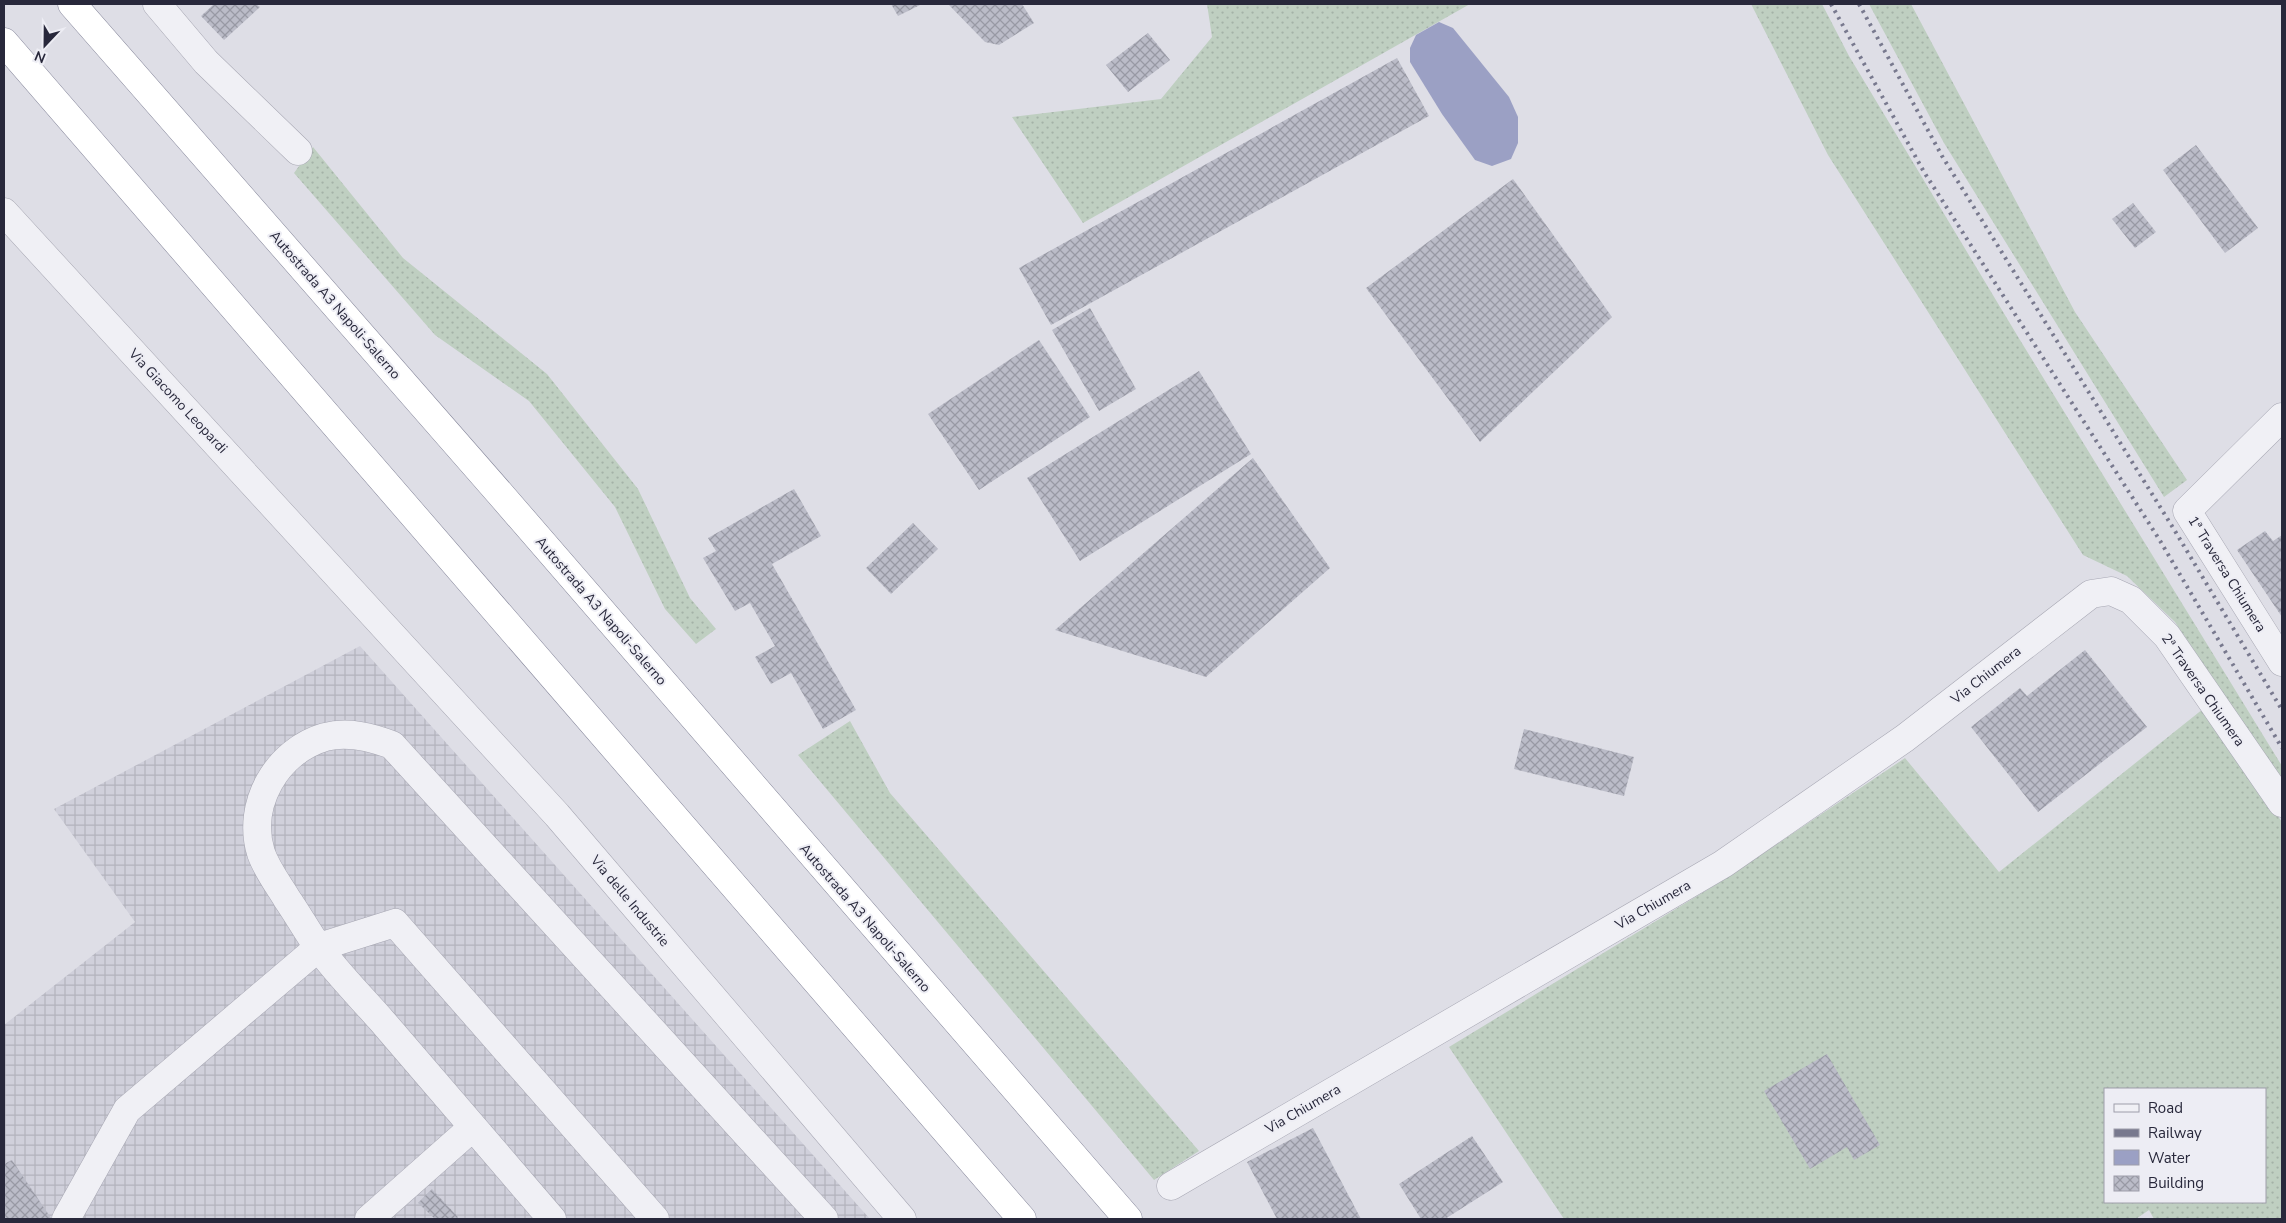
<svg xmlns="http://www.w3.org/2000/svg" width="2286" height="1223" viewBox="0 0 2286 1223" font-family="'Nunito Sans',sans-serif">
<style>
.industrial{fill:url(#industrial-grid)}
.grass{fill:url(#grass-dots);fill-rule:evenodd}
.water{fill:#9ba0c4}
.building{fill:url(#building-cross-hatch)}
.lines{fill:none;stroke-linecap:round;stroke-linejoin:round}
.minor-casing{stroke:#a7a7b3;stroke-width:29}
.highway-casing{stroke:#86879b;stroke-width:29}
.minor{stroke:#f0f0f5;stroke-width:28}
.highway{stroke:#fff;stroke-width:28}
.rail{stroke:#78798e;stroke-width:4;stroke-dasharray:2.5 5;stroke-linecap:butt}
.labels{text-anchor:middle;dominant-baseline:central;stroke-width:4;stroke-linejoin:round;paint-order:stroke}
.street-label{font-size:14px;fill:#28283b;stroke:#ededf4}
</style>
<defs>
<pattern id="industrial-grid" width="8" height="8" patternUnits="userSpaceOnUse" patternTransform="scale(1.25)"><rect width="8" height="8" fill="#d0d0db"/><path d="M0 4h8M4 0v8" fill="none" stroke="#b3b3bd"/></pattern>
<pattern id="grass-dots" width="8" height="8" patternUnits="userSpaceOnUse" patternTransform="scale(1.25)"><rect width="8" height="8" fill="#bfcfc1"/><path d="M2 2h.1M6 6h.1" fill="none" stroke="#a4b2a7" stroke-width="1.8" stroke-linecap="round"/></pattern>
<pattern id="building-cross-hatch" width="8" height="8" patternUnits="userSpaceOnUse" patternTransform="scale(1.25)"><rect width="8" height="8" fill="#bbbcc8"/><path d="M0 0l8 8M0 8l8-8" fill="none" stroke="#9899a4"/></pattern>
</defs>
<rect width="100%" height="100%" fill="#dedee6"/>
<!-- industrial -->
<path class="industrial" d="M360,646L870,1219H4V1025L135,922L54,809Z"/>
<!-- grass -->
<path class="grass" d="M1207,4H1470L1083,223L1012,117L1161,99L1212,37Z
M1751,4H1822L1849,56L2020,340L2282,766V784L2175,622L2127,576L2083,555L1828,155Z
M1869,4H1911L2075,312L2187,480L2164,497L1944,143Z
M313,147L403,258L547,374L638,489L690,598L716,629L696,644L665,609L615,507L529,401L435,335L294,173Z
M2203,709L2282,822V1219H2154L2149,1210L2136,1219H1564L1449,1047L1725,879L1905,758L1999,872ZM2105,1089H2265V1202H2105Z
M850,721L890,793L1199,1151L1154,1180L798,755Z"/>
<!-- water -->
<path class="water" d="M1439,22L1453,28L1509,97L1518,117V143L1511,159L1492,166L1475,160L1442,114L1410,62V48L1416,35Z"/>
<!-- building -->
<path class="building" d="M214,4H256L260,7L224,40L201,16Z
M891,4H922L898,16Z
M948,4H1022L1034,23L999,45L985,42Z
M1148,33L1170,60L1128,92L1106,65Z
M1397,58L1429,116L1051,325L1019,268Z
M2196,145L2258,228L2225,253L2163,170Z
M1513,179L1612,317L1480,442L1366,288Z
M2133,203L2156,232L2135,248L2112,219Z
M1090,308L1136,389L1099,411L1052,330Z
M1039,340L1090,417L979,490L928,414Z
M1199,371L1251,454L1080,561L1027,478Z
M1253,458L1330,568L1206,677L1055,630Z
M794,489L821,536L772,564L856,710L823,729L791,673L771,684L755,657L775,646L750,603L735,611L703,558L716,551L708,538Z
M913,523L938,549L891,594L866,568Z
M2265,531L2273,541L2282,535V617L2237,550Z
M2085,650L2147,727L2038,812L1971,727L2020,688L2027,696Z
M1524,729L1634,757L1624,796L1514,769Z
M1827,1054L1880,1145L1854,1160L1847,1147L1810,1169L1764,1091Z
M1313,1128L1361,1219H1277L1247,1162Z
M1472,1136L1503,1182L1445,1219H1421L1399,1184Z
M12,1160L51,1218L4,1219V1164Z
M432,1189L458,1217L456,1219H435L418,1203Z"/>
<g class="lines">
<defs>
<path id="minor" d="M157,4L206,62L298,151
M4,212L557,815L902,1219
M2282,417L2187,511L2282,662
M1171,1186L1723,864L1905,738L2091,594L2111,591L2131,600L2167,636L2282,803
M66,1219L127,1110L319,947L395,923L655,1219
M369,1219L473,1127
M552,1219C496,1153 439,1087 382,1021C361,997 337,973 318,947C307,931 298,915 287,899C278,884 267,870 261,853C246,804 277,751 325,737C348,731 371,737 392,745L824,1219"/>
<path id="highway" d="M72,4L502,496L1128,1219
M4,42L1022,1219"/>
</defs>
<!-- minor casing -->
<use href="#minor" class="minor-casing"/>
<!-- highway casing -->
<use href="#highway" class="highway-casing"/>
<!-- minor -->
<use href="#minor" class="minor"/>
<!-- highway -->
<use href="#highway" class="highway"/>
<!-- rail -->
<path class="rail" d="M1831,4L1924,172L2159,539L2282,748
M1859,4L1942,156L2175,531L2282,710"/>
</g>
<g class="labels">
<!-- street labels -->
<g class="street-label">
<text transform="translate(335 305) rotate(49)">Autostrada A3 Napoli-Salerno</text>
<text transform="translate(178 401) rotate(47)">Via Giacomo Leopardi</text>
<text transform="translate(2227 574) rotate(58)">1ª Traversa Chiumera</text>
<text transform="translate(601 611) rotate(49)">Autostrada A3 Napoli-Salerno</text>
<text transform="translate(1986 675) rotate(-38)">Via Chiumera</text>
<text transform="translate(2203 690) rotate(55)">2ª Traversa Chiumera</text>
<text transform="translate(630 901) rotate(50)">Via delle Industrie</text>
<text transform="translate(1653 905) rotate(-30)">Via Chiumera</text>
<text transform="translate(865 918) rotate(49)">Autostrada A3 Napoli-Salerno</text>
<text transform="translate(1303 1109) rotate(-30)">Via Chiumera</text>
</g>
</g>
<!-- border -->
<rect width="2286" height="1223" fill="none" stroke="#28283b" stroke-width="10"/>
<!-- legend -->
<rect x="2104" y="1088" width="162" height="115" fill="#ededf4" stroke="#9e9eaa"/>
<rect x="2114" y="1104" width="25" height="8" fill="#f0f0f5" stroke="#9e9eaa"/>
<text x="2148" y="1113" font-size="15" fill="#28283b">Road</text>
<rect x="2114" y="1129" width="25" height="8" fill="#78798e" stroke="#9e9eaa"/>
<text x="2148" y="1138" font-size="15" fill="#28283b">Railway</text>
<rect x="2114" y="1150" width="25" height="15" fill="#9ba0c4" stroke="#9e9eaa"/>
<text x="2148" y="1163" font-size="15" fill="#28283b">Water</text>
<rect x="2114" y="1176" width="25" height="15" fill="url(#building-cross-hatch)" stroke="#9e9eaa"/>
<text x="2148" y="1188" font-size="15" fill="#28283b">Building</text>
<!-- north arrow -->
<g transform="translate(45 45) rotate(202)" stroke="#ededf4" stroke-width="4" paint-order="stroke">
<path d="M0-4L9 19L0 12L-9 19Z" fill="#28283b"/>
<text y="-8" font-size="14" font-weight="bold" text-anchor="middle" fill="#28283b">N</text>
</g>
</svg>
